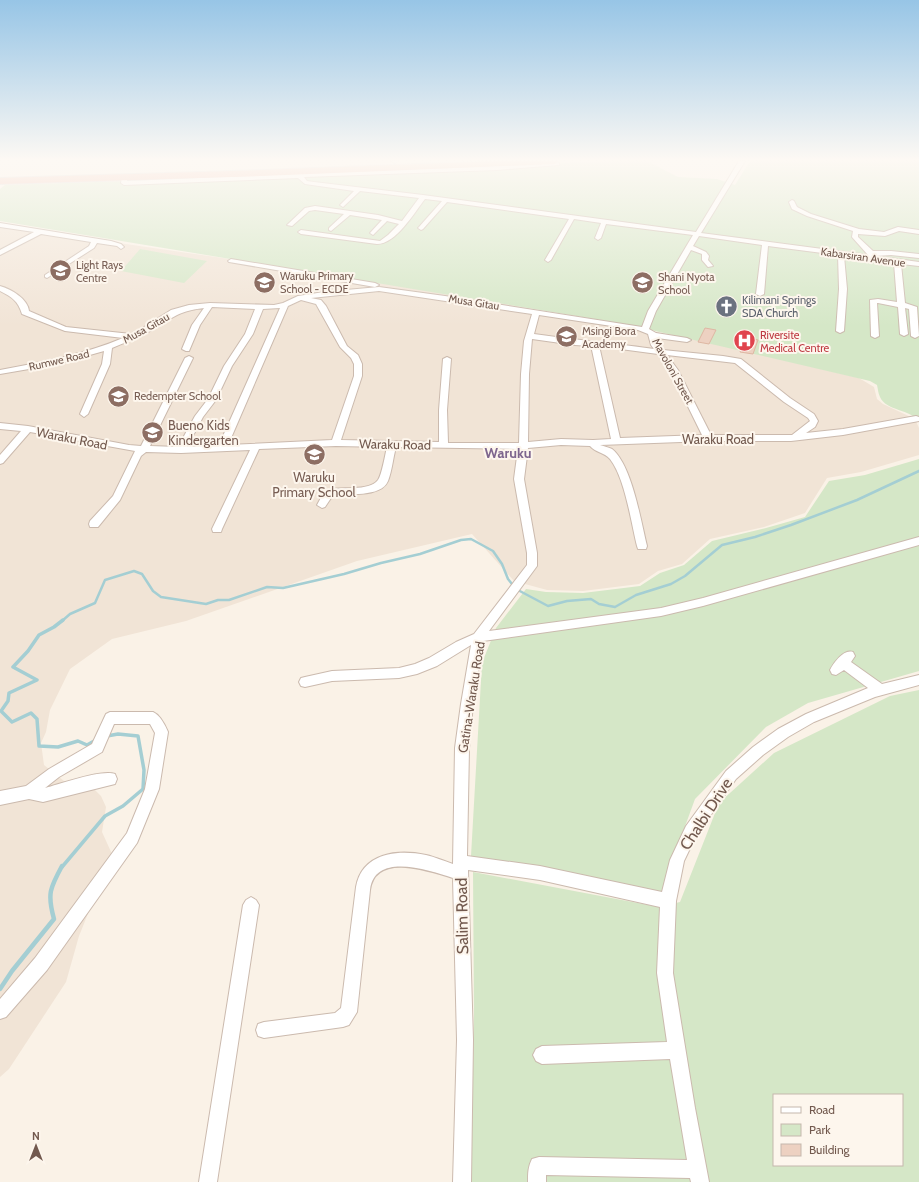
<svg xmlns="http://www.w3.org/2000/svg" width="919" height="1182" viewBox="0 0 919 1182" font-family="Cabin,sans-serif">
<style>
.residential{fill:#f1e4d6}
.green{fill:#d5e7c7;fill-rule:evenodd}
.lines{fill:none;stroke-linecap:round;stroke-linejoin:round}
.stream-far2{stroke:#a4ced3;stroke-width:2.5}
.stream-far1{stroke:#a4ced3;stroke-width:3.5}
.stream{stroke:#a4ced3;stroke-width:4.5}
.building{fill:#edd1c1;stroke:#deb7a3}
.minor-casing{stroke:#cbbaae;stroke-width:2}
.highway-casing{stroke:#d8d1cd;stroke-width:2}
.minor{fill:#fff;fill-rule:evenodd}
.highway{fill:#efb4a4;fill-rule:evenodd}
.labels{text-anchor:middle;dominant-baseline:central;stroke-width:4;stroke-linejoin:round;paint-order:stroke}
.far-street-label{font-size:11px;fill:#72594e;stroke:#fdf6ed}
.far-education-label{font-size:11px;fill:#785e54;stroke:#fdf6ed;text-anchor:start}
.far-worship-label{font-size:11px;fill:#5b616d;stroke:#fdf6ed;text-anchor:start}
.far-health-label{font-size:11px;fill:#be3a42;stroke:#fdf6ed;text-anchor:start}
.education-label{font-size:13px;fill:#785e54;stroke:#fdf6ed;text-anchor:start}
.street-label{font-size:13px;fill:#72594e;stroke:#fdf6ed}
.neighbourhood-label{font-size:14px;font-weight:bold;fill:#7e668e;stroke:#fdf6ed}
.near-street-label{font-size:16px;fill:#72594e;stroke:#fdf6ed}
</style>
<rect width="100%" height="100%" fill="#faf2e7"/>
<!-- residential -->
<path class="residential" d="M0,225L105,241L382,281L698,340L859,378L874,387L877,399L883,404L915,419L919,428V455L861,472L827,478L805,513L764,527L710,539L682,564L658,571L639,584L583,591L547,590L514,581L472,534L357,561L186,621L112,639L70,669L50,710L46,732L41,743L44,765L64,781L95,790L101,796L106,807L102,832L112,854L79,936L66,982L9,1069L0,1077Z"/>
<!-- green -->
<path class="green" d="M610,161H647L678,177L717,179L735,185L750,161H919V422C911,409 886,411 880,397C878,393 878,389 877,385L870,381L625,324L0,221V189L5,185L312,175Z
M140,249L207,261L184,283L121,271Z
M919,459V671L808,703L766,727L695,799L661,892L471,856L482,663L496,628L526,589L546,592L583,593L640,586L660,573L684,565L712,541L766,528L805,517L829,481L865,475Z
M919,690V1182H471L474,1014L473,872L659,907L680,902L719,803L774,753L890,696ZM774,1095H902V1165H774Z"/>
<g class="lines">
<!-- stream-far2 -->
<path class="stream-far2" d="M62,621L70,614L95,603L105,580L134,571L142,574L153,591L161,597L206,604L218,600H229L267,587L283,588L344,574L381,563L420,554L461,540L471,539L493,551L502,564L508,579L516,589L548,606L567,601L591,599L599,604L615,607L636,595L671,584L685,576L722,545L755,537L791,525L857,500L919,471"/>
<!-- stream-far1 -->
<path class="stream-far1" d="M63,620L54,627L39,635L28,651L13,667L37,680L9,693L8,701L1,711L12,722L31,713L37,719L39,746L58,747L78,741L87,745L96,740
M62,867L105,816L123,806L143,789L144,770L138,736L118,734L107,736"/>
<!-- stream -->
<path class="stream" d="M0,989L12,971L54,919C47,894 50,888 62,866"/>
</g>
<!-- building -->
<path class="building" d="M705,328L716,330L709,344L698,342Z
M745,337L758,340L753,354L740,352Z"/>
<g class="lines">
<defs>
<path id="minor" d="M391,161H398L395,163Z
M739,161H745L701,233L868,255L852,237L853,231L807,216L792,209L789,202L792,200L794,201L797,207L811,214L859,229L884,232L898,227L919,230V234L899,231L885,236L858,234V237L873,251H891L919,254V258L891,255L875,256L919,262V266L901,264L905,303L917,307L919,336L915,338L911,336L909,309L905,308L908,334L904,336L900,334L898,307L878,303H877L879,336L875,338L871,336L870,300L878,299L897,302L894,263L844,256L847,289L844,331L840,333L836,331L839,289L838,255L768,246L764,294L760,296L756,294L762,245L699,236L693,246L706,252L709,256L708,260L713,266L708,267L702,260V254L691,250L656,311L649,329L656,333L687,338L691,340L687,342L657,338L659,345L663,350L723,356L741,359L790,398L814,414L818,421L815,427L806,433L843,429L916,416L919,417V421L843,435L791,441H708L600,445C603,446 608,447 612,449C632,465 641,522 647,546L646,549H638L637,546C631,522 625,478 610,459C604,452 596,453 590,446L561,445L528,448L524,479L537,553V566L489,631L661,608L703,598L919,537V545L703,606L661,616L483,641L473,704L469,748L467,856L540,866L662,892L670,860L686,826L726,771L753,747L778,729L806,714L868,688L844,670L836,675L832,674L830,670C834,662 844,649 853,652L855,656L851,662L882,684L919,675V685L875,697L814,722L788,737L763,755L736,779L696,836L684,861L676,901L673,973L695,1108L709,1182H691L690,1178L546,1175V1182H528C528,1173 528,1167 532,1159L539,1157L687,1160L670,1059L542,1064L536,1061L533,1055L536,1049L542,1046L667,1042L657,973L660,907L540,880L468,870L473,1040L471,1182H453L457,1040L453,878C430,871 375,851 370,890L357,1012L349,1025L343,1027L264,1038L258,1036L256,1030L258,1024L264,1022L335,1013L341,1008L356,887C362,853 397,849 426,855C435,857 444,861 453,864L455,748L461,704L471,645L437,666L417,674L399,678L332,681L305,687L301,686L299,682L301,678L305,677L332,671L399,668L415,664L429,658L456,642L474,634L527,565V553L514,479L518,449L396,447C393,458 392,471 388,481C381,498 347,493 333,495L325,507L322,508L317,505L324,492L327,490C340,486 369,492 378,480C382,474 385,455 387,447L336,446L259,449L222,529L221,532H213L212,529L250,450L181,453L146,452L141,456L120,500L98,527H90L89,524L90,521L113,496L135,451L30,432L3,463L0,464V455L21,431L0,429V423L28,426L129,445L141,446L185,358L189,356L193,358L150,446L178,447L195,416L208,399L224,366L245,334L255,309L212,307L200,325L189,351H186L182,349L192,325L204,308C175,311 170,321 146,333C135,339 123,343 112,348L110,364L88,414L84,417L80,414L102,364L104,351L58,364L0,374V370C42,362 83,355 123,338L65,331L22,314C18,301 12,297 0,291V286C11,289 28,299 29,311L66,327L131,334L141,329L171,310L189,305L210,303L274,305L283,303L298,296L324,292L379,287L445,296L642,327L648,311L693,235L606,224L601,238L598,240L595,238L601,223L574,219L551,260L548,262L545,260L569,219L447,202L423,229L421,230L418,228L419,227L442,201L425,199C414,213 396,244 377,244L301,234L298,232L301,230L380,241L388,235L399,224L387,221L373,235L370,233L382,220L350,215L331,231L329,230V228L344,214L315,210L309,211L292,226L287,225L305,208L315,206L378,215L402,221L419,198L360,191L343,207L340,205L354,191L305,184L298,178L124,185L121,183L122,177L127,176V181L497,166L557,162L559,163V165L497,170L304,177L307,181L314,182L423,195L696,232ZM379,291L532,314L524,341L521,374L519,443H448L447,410L451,359L447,357L443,359L439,410V442L341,440L362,376V364L358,355L347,346L326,306L321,300L311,298ZM301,300L316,304L340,347L351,358L354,364V376L332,440L228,445L288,306ZM280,308L219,445L187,447L203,417L216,400L232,366L253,334L263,309ZM539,315L638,330L648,334L651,345L654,349C614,343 574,340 534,334ZM532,339L575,345L590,346L592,350L611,439L593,440L561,439L528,442L529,374ZM598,346L658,354L670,370L702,435L620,438L600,350ZM667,355L735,363L784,402L808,418L810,421L792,435H711L678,370Z
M0,223L111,241L121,244L124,247L121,249L117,246L97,243L94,248L47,278L45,277V275L89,246L91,242L41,234L0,255V250L34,232L0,227Z
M231,259L375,283L379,285L375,287L229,262L228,261Z
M110,712H153C160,715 165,725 168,732L159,789L137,843L47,970L6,1017L0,1019V999L35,958L127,833L145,789L155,733L150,724H114L102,752L59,777L45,788C60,784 102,769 115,774L117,779L115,784L43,802L29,799L0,805V791L26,786L49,769L92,744L106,714Z
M251,897L256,900L259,905L217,1182H199L243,905L246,900Z"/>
<path id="highway" d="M499,161H559L555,164L261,176L0,184V178L261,170Z"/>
</defs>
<!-- minor casing -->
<use href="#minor" class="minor-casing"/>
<!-- highway casing -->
<use href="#highway" class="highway-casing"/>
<!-- minor -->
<use href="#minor" class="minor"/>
<!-- highway -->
<use href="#highway" class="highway"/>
</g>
<!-- sky -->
<linearGradient id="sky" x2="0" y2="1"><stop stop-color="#97c5e6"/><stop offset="0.49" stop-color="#fdf9f4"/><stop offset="1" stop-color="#fdf9f4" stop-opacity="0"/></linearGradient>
<rect width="919" height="326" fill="url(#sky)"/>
<!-- icons -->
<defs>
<symbol id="school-disc" viewBox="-11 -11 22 22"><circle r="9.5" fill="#8d6e63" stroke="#fdf6ed"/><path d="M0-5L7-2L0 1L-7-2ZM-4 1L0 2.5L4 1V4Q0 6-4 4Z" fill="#fff"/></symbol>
<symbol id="church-disc" viewBox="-11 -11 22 22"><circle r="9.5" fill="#6b7280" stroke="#fdf6ed"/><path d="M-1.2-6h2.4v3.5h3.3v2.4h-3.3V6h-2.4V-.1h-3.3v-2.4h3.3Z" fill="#fff"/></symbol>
<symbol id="hospital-disc" viewBox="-11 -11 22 22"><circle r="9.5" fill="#e0444e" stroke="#fdf6ed"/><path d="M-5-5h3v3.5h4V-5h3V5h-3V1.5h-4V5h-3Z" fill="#fff"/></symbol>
</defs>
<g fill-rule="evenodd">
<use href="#school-disc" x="48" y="258" width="25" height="25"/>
<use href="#school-disc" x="252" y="270" width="25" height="25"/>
<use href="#school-disc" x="630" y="270" width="25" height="25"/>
<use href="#church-disc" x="714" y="294" width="25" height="25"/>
<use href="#school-disc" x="554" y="324" width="25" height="25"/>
<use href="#hospital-disc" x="732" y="328" width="25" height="25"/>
<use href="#school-disc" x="106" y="384" width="25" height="25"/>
<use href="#school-disc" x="140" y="420" width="25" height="25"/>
<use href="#school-disc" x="302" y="442" width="25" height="25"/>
</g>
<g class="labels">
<!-- far-street labels -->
<g class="far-street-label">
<text transform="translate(863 257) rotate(8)">Kabarsiran Avenue</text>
<text transform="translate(474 302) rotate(9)">Musa Gitau</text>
<text transform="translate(146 328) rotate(-29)">Musa Gitau</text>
<text transform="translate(59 360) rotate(-13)">Rumwe Road</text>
<text transform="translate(673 371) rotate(61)">Mavoloni Street</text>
</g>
<!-- far-education labels -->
<g class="far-education-label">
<text x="76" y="265">Light Rays<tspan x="76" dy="13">Centre</tspan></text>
<text x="280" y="276">Waruku Primary<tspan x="280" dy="13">School - ECDE</tspan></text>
<text x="658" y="277">Shani Nyota<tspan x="658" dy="13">School</tspan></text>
<text x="582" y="331">Msingi Bora<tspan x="582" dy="13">Academy</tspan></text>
<text x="134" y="396">Redempter School</text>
</g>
<!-- far-worship labels -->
<g class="far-worship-label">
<text x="742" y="300">Kilimani Springs<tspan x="742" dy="13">SDA Church</tspan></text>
</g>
<!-- far-health labels -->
<g class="far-health-label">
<text x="760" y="335">Riversite<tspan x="760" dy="13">Medical Centre</tspan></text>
</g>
<!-- education labels -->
<g class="education-label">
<text x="168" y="425">Bueno Kids<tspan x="168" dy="15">Kindergarten</tspan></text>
<text x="314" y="477" text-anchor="middle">Waruku<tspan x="314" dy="15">Primary School</tspan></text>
</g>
<!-- street labels -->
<g class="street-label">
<text transform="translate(72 438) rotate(11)">Waraku Road</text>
<text x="718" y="439">Waraku Road</text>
<text transform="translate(395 444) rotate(1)">Waraku Road</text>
<text transform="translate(471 697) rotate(-81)">Gatina-Waraku Road</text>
</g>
<!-- neighbourhood labels -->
<g class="neighbourhood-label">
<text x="508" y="453">Waruku</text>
</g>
<!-- near-street labels -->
<g class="near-street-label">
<text transform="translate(706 814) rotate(-57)">Chalbi Drive</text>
<text transform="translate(462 916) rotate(-91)">Salim Road</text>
</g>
</g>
<!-- legend -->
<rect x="773" y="1094" width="130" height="72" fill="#fdf6ed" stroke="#c5b7ad"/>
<rect x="781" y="1107" width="20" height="6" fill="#ffffff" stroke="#c5b7ad"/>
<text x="809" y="1114" font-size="12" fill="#72594e">Road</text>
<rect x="781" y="1124" width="20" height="12" fill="#d5e7c7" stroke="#c5b7ad"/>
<text x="809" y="1134" font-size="12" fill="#72594e">Park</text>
<rect x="781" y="1144" width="20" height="12" fill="#edd1c1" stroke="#c5b7ad"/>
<text x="809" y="1154" font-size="12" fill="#72594e">Building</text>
<!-- north arrow -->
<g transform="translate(36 1146)" stroke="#fdf6ed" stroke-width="3" paint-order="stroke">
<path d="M0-3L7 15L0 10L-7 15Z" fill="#72594e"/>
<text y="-6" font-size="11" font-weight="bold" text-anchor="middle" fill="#72594e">N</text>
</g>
</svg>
